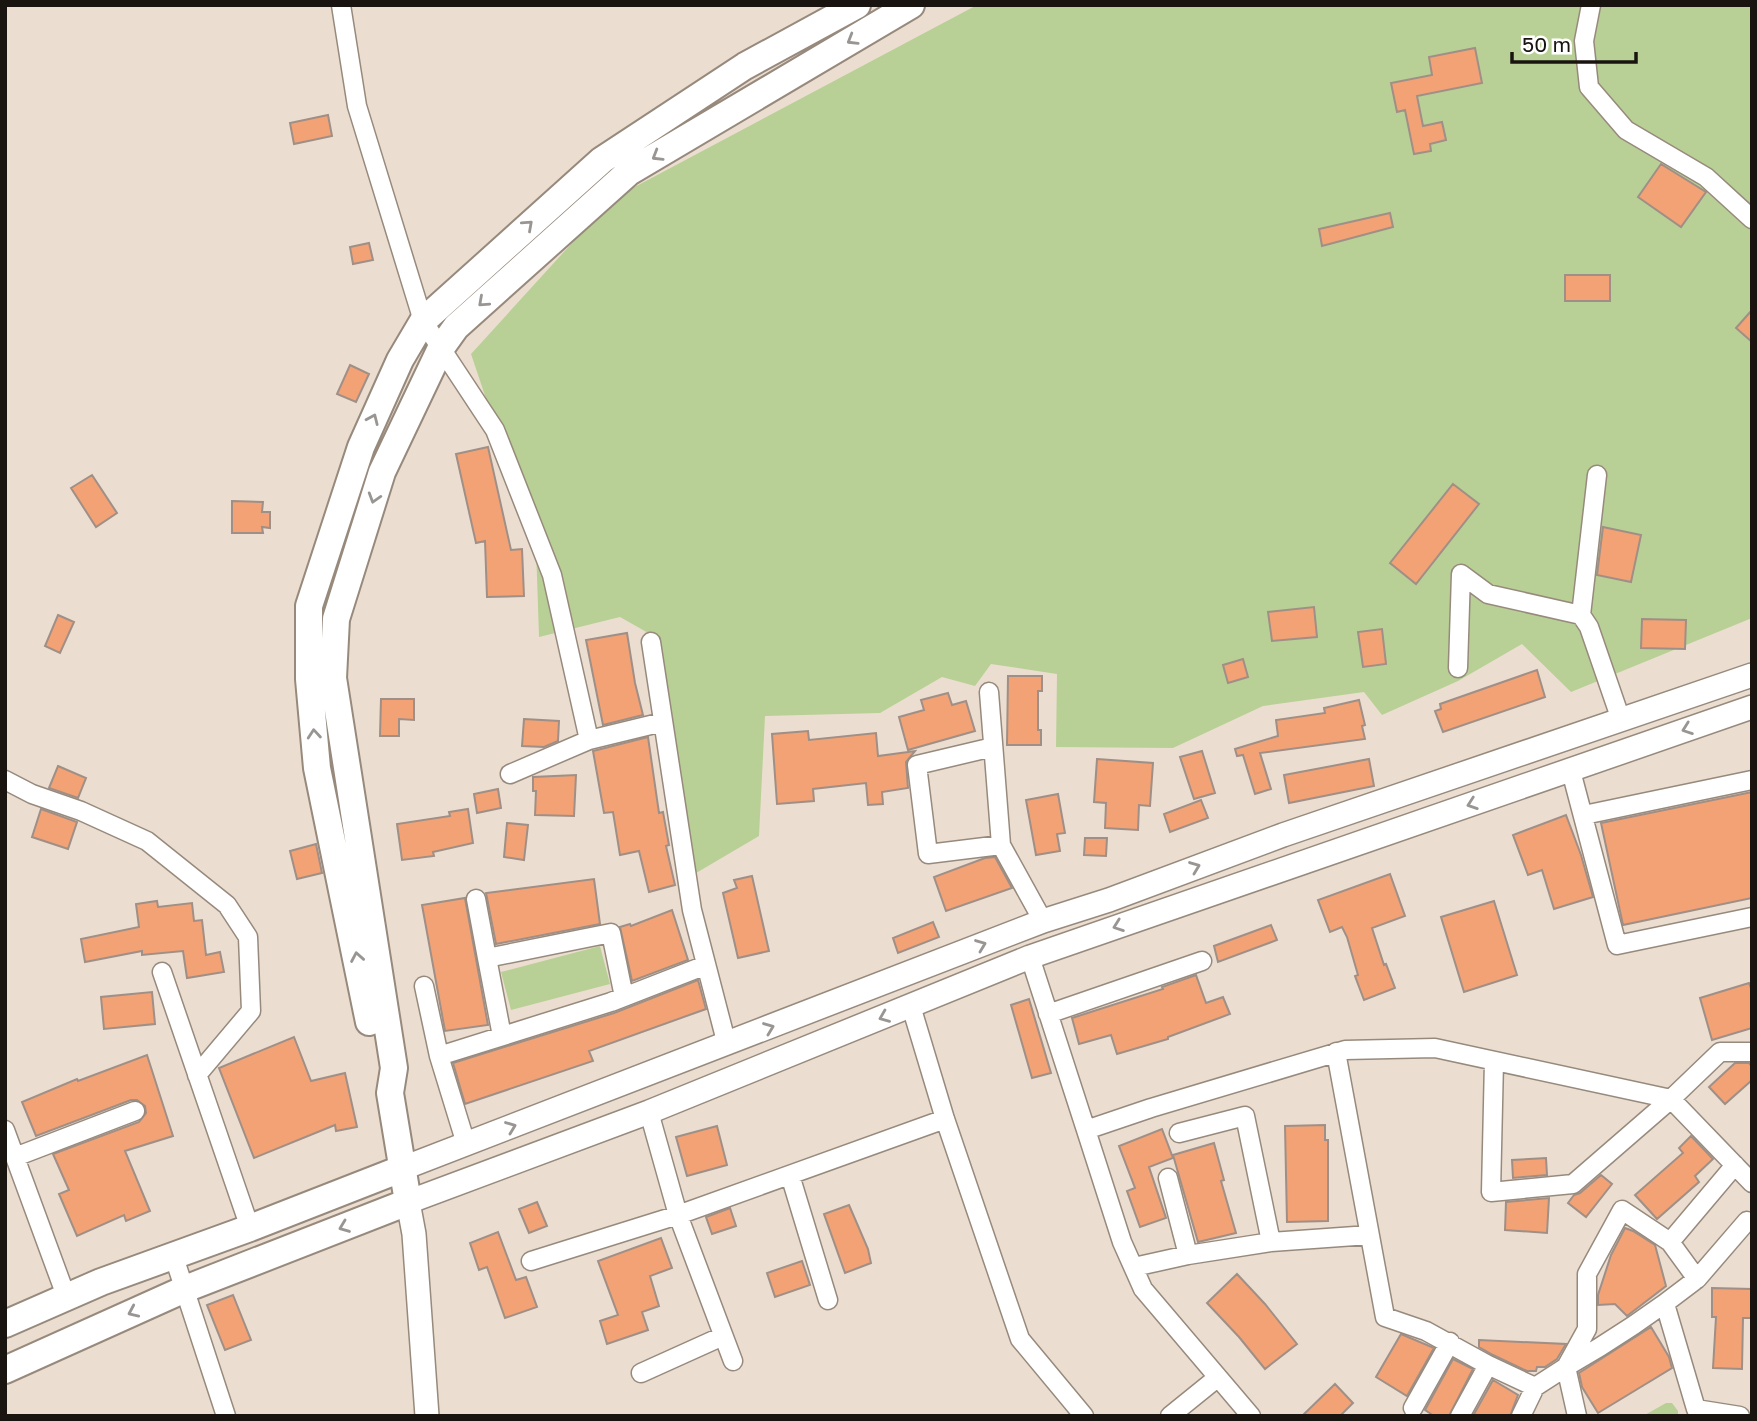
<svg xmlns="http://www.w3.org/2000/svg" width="1757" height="1421" viewBox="0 0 1757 1421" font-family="'Golos Text',sans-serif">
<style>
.green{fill:#b8d095}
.building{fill:#f2a275;stroke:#a08f86;stroke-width:2}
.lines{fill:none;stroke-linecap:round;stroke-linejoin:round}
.minor-casing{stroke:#978a7d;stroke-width:21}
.major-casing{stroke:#978a7d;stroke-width:26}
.highway-casing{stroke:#978a7d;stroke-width:30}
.minor{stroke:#fff;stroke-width:18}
.major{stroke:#fff;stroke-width:23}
.highway{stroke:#fff;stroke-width:26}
.oneway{stroke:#989593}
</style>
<rect width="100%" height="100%" fill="#ebded0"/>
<!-- green -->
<path class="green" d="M977,5H1752V618L1571,692L1522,644L1458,681L1382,715L1364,692L1263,706L1173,748L1056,747L1057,674L991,664L975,686L942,677L880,713L765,716L759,836L691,876L650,634L620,617L539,637L536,547L471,354L612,199Z
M600,946L610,984L511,1010L501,972Z
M1666,1403H1672L1678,1411V1416H1643Z"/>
<!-- building -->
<path class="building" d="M1475,48L1482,83L1417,96L1423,126L1442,122L1446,140L1430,144L1431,151L1414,154L1405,110L1397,112L1391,83L1432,75L1429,57Z
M328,115L332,136L294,144L290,123Z
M1661,164L1706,192L1681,227L1638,197Z
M1390,213L1393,227L1322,246L1319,229Z
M369,243L373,260L353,264L350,247Z
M1565,275H1610V301H1565Z
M1752,310V342L1736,328Z
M350,365L369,374L356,402L337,394Z
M488,447L511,550L522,549L524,596L487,597L485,541L476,543L456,454Z
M92,475L117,513L96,527L71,488Z
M1453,484L1479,504L1416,584L1390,563Z
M232,501L263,502L262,512H270V528L262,527L263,533H232Z
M1603,527L1641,535L1631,582L1597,575Z
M1314,607L1317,637L1272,641L1268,612Z
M58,615L74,622L60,653L45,646Z
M1642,619L1686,620L1685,649L1641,648Z
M1382,629L1386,664L1363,667L1358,632Z
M627,633L635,683L643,715L603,725L586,640Z
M1243,659L1248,677L1228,683L1223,665Z
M1537,670L1545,697L1443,732L1435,711L1441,709L1440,704Z
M1008,676H1042V691H1038V730H1041V745H1007Z
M948,693L952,705L966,701L975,731L908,750L899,717L924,710L921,700Z
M381,699H414V720L399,719V736H380Z
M1359,700L1365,725L1362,726L1365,739L1260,753L1271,789L1255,794L1243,755L1237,756L1235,749L1278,736L1276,720L1325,713L1324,708Z
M524,719L559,721L558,741L544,747L522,746Z
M808,731L809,740L876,733L878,756L915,751L906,762L908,788L882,792L883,804L868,805L866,783L813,789L814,801L777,804L772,734Z
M648,737L659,813L663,812L669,845L666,846L675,885L649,892L639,851L620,855L613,812L604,813L593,751Z
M1202,751L1215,793L1194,799L1180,757Z
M1097,759L1153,763L1150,806L1139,805L1138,830L1105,828L1106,803L1094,802Z
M1369,759L1374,786L1289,803L1284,775Z
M58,766L86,778L78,798L49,788Z
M576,775L574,816L535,815L536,791H533V777Z
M498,789L501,808L477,813L474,794Z
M1752,792V898L1623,925L1601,823Z
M1058,794L1065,833L1057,834L1060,851L1036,855L1026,800Z
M1201,800L1208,818L1170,832L1164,814Z
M41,809L77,822L68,849L32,837Z
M468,809L473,843L433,852L434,856L402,860L397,824L450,816L449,812Z
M1566,815L1581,855L1593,897L1554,909L1542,870L1528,875L1513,835Z
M507,823L528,825L524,860L504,857Z
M1085,838H1107L1106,856L1084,855Z
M316,844L322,873L297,879L290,851Z
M995,857L1012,888L946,911L934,877L985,858Z
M1390,874L1405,916L1372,928L1384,965L1386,964L1395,988L1364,1000L1355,976L1358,975L1347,937L1342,927L1330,932L1318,900Z
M752,876L769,951L738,958L723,893L737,888L734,880Z
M594,879L600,924L496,944L486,893Z
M465,898L488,1025L445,1031L422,905Z
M157,901L158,907L192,903L194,921L202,920L206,955L220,952L224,972L187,978L183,951L142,955V951L85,962L81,939L139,927L136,904Z
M1494,901L1517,975L1464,992L1441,917Z
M672,910L688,960L632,981L620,927L630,924L631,926Z
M933,922L939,937L898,953L893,938Z
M1271,925L1277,940L1218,962L1214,946Z
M1196,975L1206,1003L1223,997L1230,1014L1168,1037V1039L1117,1054L1111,1035L1079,1044L1072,1018L1163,989L1162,987Z
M698,980L706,1009L589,1051L593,1061L465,1104L453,1063L614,1013Z
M1749,983L1752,991V1028L1712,1040L1700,998Z
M152,992L155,1024L104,1029L101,997Z
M1029,999L1051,1073L1032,1078L1011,1005Z
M294,1037L311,1081L345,1073L357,1127L336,1131L335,1125L254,1158L219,1068Z
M147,1055L173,1136L125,1151L150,1211L126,1221L124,1215L77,1236L59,1194L69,1190L53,1154L139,1122L146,1113L145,1106L137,1100H131L36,1136L22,1102L77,1079L78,1081Z
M1735,1063H1749L1752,1067V1080L1725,1104L1709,1087Z
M1325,1125V1140H1328V1221L1287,1222L1285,1126Z
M717,1126L727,1165L687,1176L676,1137Z
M1162,1129L1173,1158L1149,1167L1166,1218L1140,1227L1127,1191L1135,1188L1119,1146Z
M1691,1136L1713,1159L1695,1176L1699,1182L1657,1219L1635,1195L1683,1153L1679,1148Z
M1214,1143L1224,1180L1221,1181L1236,1233L1198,1242L1173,1155Z
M1546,1158L1547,1175L1513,1178L1512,1160Z
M1601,1175L1612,1184L1586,1217L1568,1203L1574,1195L1580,1193Z
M1549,1198L1547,1233L1505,1230L1506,1202Z
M537,1202L547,1226L529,1233L519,1209Z
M849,1205L868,1249L871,1263L845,1273L824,1214Z
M730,1208L736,1226L712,1234L706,1217Z
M1625,1228L1633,1231L1655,1245L1666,1286L1627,1316L1615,1304L1598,1305V1295L1611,1255Z
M498,1232L516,1280L526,1277L537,1307L505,1318L487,1267L479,1270L470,1243Z
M661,1238L672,1268L650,1276L659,1306L642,1312L648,1330L607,1344L600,1321L618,1315L598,1261Z
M802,1261L810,1285L775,1297L767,1273Z
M1237,1274L1265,1304L1297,1344L1265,1369L1239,1337L1207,1303Z
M1712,1288L1752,1289V1318H1743L1742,1369L1713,1368L1716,1317H1712Z
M233,1295L251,1340L225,1350L207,1305Z
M1651,1327L1669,1357L1672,1368L1598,1413L1582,1387L1579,1373Z
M1401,1334L1434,1348L1407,1396L1376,1377Z
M1479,1340L1566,1344L1557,1359L1545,1367H1537L1536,1371H1527L1493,1355L1479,1347Z
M1453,1359L1473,1369L1449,1416H1434L1425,1410Z
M1493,1380L1518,1395L1510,1416H1473Z
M1335,1384L1353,1403L1340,1416H1302Z"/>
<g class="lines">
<defs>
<path id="minor" d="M341,5L357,106L423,321L495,430L552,575L589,740L510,774
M1591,5L1584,41L1589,87L1626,130L1706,177L1752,219
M1597,475L1581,615L1589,627L1621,720
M651,642L692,910L727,1045
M1458,668L1461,574L1488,594L1581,615
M989,692L1001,845L1043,921
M589,740L663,722
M993,747L917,765L928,854L1001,845
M1571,771L1617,945L1752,917
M5,780L32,794L81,811L147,841L227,905L248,937L251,1011L197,1075
M1584,815L1752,780
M476,899L487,958
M1030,957L1086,1130L1151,1108L1345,1050L1435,1048L1671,1099L1573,1184L1491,1192L1494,1061
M162,972L250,1228
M424,986L439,1056L466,1144
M911,1006L945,1119L1020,1339L1084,1416
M1048,1014L1202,961
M502,1036L487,958L611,933L624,997
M1336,1052L1385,1317L1426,1331L1488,1365L1535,1387L1566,1367L1577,1416
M1752,1052H1720L1671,1099L1752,1183
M439,1056L611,1002L706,965
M649,1112L678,1215L733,1361
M5,1130L66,1296
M1086,1130L1122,1242L1143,1289L1251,1416
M1179,1133L1245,1116L1271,1242L1369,1235
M15,1157L135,1111
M790,1175L828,1300
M1168,1178L1188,1255
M173,1254L226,1416
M531,1261L678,1215L945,1119
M1134,1267L1188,1255L1271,1242
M1697,1279L1747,1221
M1665,1304L1696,1409L1740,1416
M1566,1367L1587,1329V1274L1622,1210L1670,1242L1735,1165
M1566,1367C1612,1341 1655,1312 1697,1279L1670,1242
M641,1373L723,1336
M1413,1408L1450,1342
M1170,1416L1217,1378
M1460,1416L1488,1365
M1521,1416L1535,1387"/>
<path id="major" d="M401,1169L1043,921L1109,900L1283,835L1752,675
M427,1416L414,1234L408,1202L649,1112L1030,957L1752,707"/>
<path id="highway" d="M369,1022L317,768L309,679V606L361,447L400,360L423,321L602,160L745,66L857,5
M5,1324L101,1282L250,1228L401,1169
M5,1370L185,1289L408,1202L390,1093L394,1068L333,678L336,619L382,472L441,348L456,327L629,172L911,5"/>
</defs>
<!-- minor casing -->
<use href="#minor" class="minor-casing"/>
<!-- major casing -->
<use href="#major" class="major-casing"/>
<!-- highway casing -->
<use href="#highway" class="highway-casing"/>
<!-- minor -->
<use href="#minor" class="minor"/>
<!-- major -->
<use href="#major" class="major"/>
<!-- highway -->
<use href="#highway" class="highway"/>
</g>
<!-- one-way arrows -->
<defs><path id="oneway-chevron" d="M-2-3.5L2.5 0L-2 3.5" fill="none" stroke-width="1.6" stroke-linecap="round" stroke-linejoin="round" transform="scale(1.75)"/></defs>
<g class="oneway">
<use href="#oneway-chevron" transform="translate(852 40) rotate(149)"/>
<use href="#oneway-chevron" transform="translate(657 156) rotate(149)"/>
<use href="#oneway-chevron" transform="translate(528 225) rotate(-42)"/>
<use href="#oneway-chevron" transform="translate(483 302) rotate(138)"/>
<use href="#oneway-chevron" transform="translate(373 419) rotate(-66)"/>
<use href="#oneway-chevron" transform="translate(374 498) rotate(107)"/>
<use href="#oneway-chevron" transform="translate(1687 729) rotate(160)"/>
<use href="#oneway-chevron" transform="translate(314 734) rotate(-95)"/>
<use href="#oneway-chevron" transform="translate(1472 804) rotate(161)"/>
<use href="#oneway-chevron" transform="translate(1195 867) rotate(-21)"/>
<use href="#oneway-chevron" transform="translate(1118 926) rotate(160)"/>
<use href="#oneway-chevron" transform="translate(981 945) rotate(-21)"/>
<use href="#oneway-chevron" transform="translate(357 957) rotate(-100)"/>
<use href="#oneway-chevron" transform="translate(884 1017) rotate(158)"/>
<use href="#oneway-chevron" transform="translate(769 1028) rotate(-21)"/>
<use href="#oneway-chevron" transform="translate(511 1127) rotate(-21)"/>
<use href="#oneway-chevron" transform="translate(344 1227) rotate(159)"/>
<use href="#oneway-chevron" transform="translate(133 1312) rotate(156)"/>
</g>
<!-- border -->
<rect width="1757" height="1421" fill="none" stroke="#19140f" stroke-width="14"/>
<!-- scale -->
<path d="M1512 52v10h124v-10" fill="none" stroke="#19140f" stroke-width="3.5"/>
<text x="1522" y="52" font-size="21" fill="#19140f" stroke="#ffffff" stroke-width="5" paint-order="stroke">50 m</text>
</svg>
